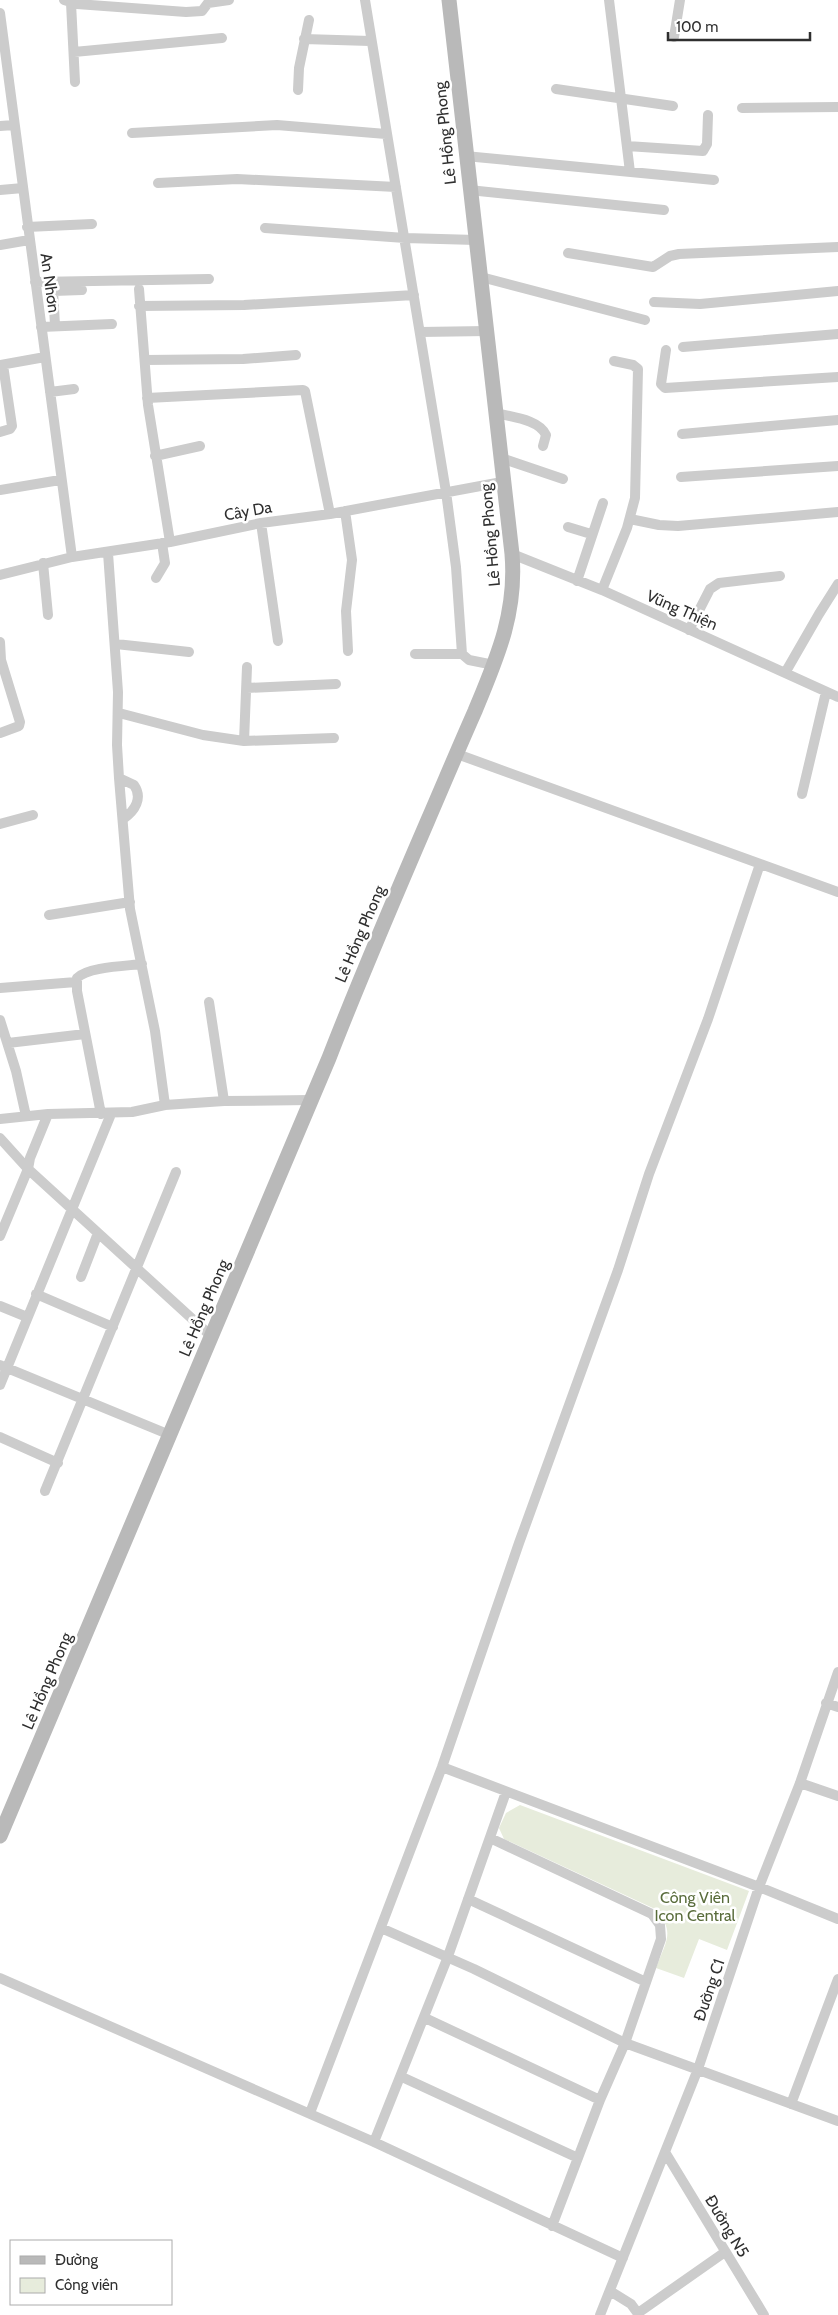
<svg xmlns="http://www.w3.org/2000/svg" width="838" height="2315" viewBox="0 0 838 2315" font-family="Cabin,sans-serif">
<style>
.green{fill:#e7ecdc}
.lines{fill:none;stroke-linecap:round;stroke-linejoin:round}
.minor{stroke:#ccc;stroke-width:10}
.secondary{stroke:#b9b9b9;stroke-width:15}
.labels{text-anchor:middle;dominant-baseline:central;stroke-width:5;stroke-linejoin:round;paint-order:stroke}
.street-label{font-size:16px;fill:#2f2f2f;stroke:#fff}
.park-label{font-size:16px;fill:#596c3b;stroke:#fff}
</style>
<rect width="100%" height="100%" fill="#fff"/>
<!-- green -->
<path class="green" d="M520,1805L749,1891L727,1950L699,1939L684,1978L656,1968C666,1941 676,1932 655,1909L504,1839L499,1828L506,1813Z"/>
<g class="lines">
<!-- minor -->
<path class="minor" d="M64,0L77,4L186,12L202,11L208,3L229,0
M365,0L446,492L456,567L462,654
M609,0L630,172
M71,3L75,82
M0,13L72,557
M674,37L680,0
M304,39L370,41
M74,52L222,38
M556,89L673,106
M298,90L299,68L309,20
M742,108L838,107
M0,126L14,125
M132,133L277,125L386,134
M627,146L703,151L707,144L708,115
M465,156L714,180
M158,183L237,179L396,187
M0,190L23,188
M469,190L664,210
M27,227L92,224
M265,228L405,238L476,240
M0,245L29,240
M568,253L653,267L670,256L679,254L838,247
M481,277L645,320
M35,282L209,279
M139,289L148,405L170,542
M654,302L700,304L838,291
M139,306L244,305L414,295
M55,325L53,291L82,290
M41,327L112,324
M420,332L487,331
M683,347L838,334
M666,350L661,384L665,388L838,377
M145,360L243,359L296,355
M0,365L45,357
M50,392L74,389
M147,398L303,390L305,391L330,514
M496,413C511,417 539,419 546,435L543,446
M0,432L10,429L12,426L3,365
M682,434L838,420
M155,456L200,446
M501,458L563,479
M681,477L838,466
M0,490L60,480
M345,511L352,560L346,611L348,651
M630,519L659,525L678,526L838,512
M261,523L278,641
M568,527L591,534
M108,553L118,692L117,745L119,778L130,909L155,1031L165,1105
M512,554L602,590L838,697
M43,563L48,615
M0,575L72,557L170,542L261,523L330,514L502,482
M156,578L165,563L162,543
M577,581L603,503
M602,590L627,528L635,498L638,369L633,365L614,361
M689,630L710,589L719,583L780,576
M0,642L1,660L20,722L19,726L0,733
M116,644L189,652
M415,654H462L469,660L494,665
M785,673L819,614L838,584
M247,688L336,684
M119,713L203,735L244,741L247,667
M244,741L334,738
M457,754L838,892
M119,778L134,785C143,798 135,811 123,819
M802,794L826,692
M0,824L33,815
M49,915L130,902
M0,988L76,982
M209,1002L224,1101
M0,1020L16,1071L26,1116
M8,1043L85,1034
M101,1114L77,991V978C87,967 126,966 142,964
M0,1119L48,1114L132,1112L165,1105L224,1101L310,1100
M0,1138L28,1169L211,1336
M0,1236L28,1169L30,1158L48,1114
M81,1277L98,1233
M36,1294L113,1327
M0,1306L27,1317
M0,1365L170,1435
M0,1385L111,1114
M0,1437L58,1463
M45,1491L176,1172
M826,1703L838,1707
M442,1767L759,1887L838,1919
M800,1783L838,1796
M468,1899L646,1982
M381,1928L474,1969L625,2043L661,1939L660,1925L652,1914L490,1838
M0,1978L374,2142L623,2258
M425,2018L600,2100
M402,2077L578,2158
M791,2104L838,1979
M310,2113L442,1767L519,1543L618,1270L649,1174L708,1019L760,864
M374,2142L447,1959L506,1792
M665,2152L764,2315
M552,2226L600,2100L625,2043L838,2121
M610,2291L631,2304L639,2315
M638,2313L725,2252
M600,2315L698,2069L759,1887L800,1783L838,1672"/>
<!-- secondary -->
<path class="secondary" d="M0,1836L329,1058C360,978 394,899 428,820C444,783 459,747 475,711C497,658 517,613 512,554L449,0"/>
</g>
<g class="labels">
<!-- street labels -->
<g class="street-label">
<text transform="translate(445 133) rotate(-96)">Lê Hồng Phong</text>
<text transform="translate(50 283) rotate(82)">An Nhơn</text>
<text transform="translate(248 511) rotate(-10)">Cây Da</text>
<text transform="translate(490 535) rotate(-95)">Lê Hồng Phong</text>
<text transform="translate(682 610) rotate(24)">Vũng Thiện</text>
<text transform="translate(360 934) rotate(-67)">Lê Hồng Phong</text>
<text transform="translate(204 1308) rotate(-67)">Lê Hồng Phong</text>
<text transform="translate(47 1681) rotate(-67)">Lê Hồng Phong</text>
<text transform="translate(709 1990) rotate(-71)">Đường C1</text>
<text transform="translate(727 2226) rotate(59)">Đường N5</text>
</g>
<!-- park labels -->
<g class="park-label">
<text x="695" y="1897">Công Viên<tspan x="695" dy="18">Icon Central</tspan></text>
</g>
</g>
<!-- legend -->
<rect x="10" y="2240" width="162" height="65" fill="#ffffff" stroke="#acacac"/>
<rect x="20" y="2256" width="25" height="8" fill="#b9b9b9" stroke="#acacac"/>
<text x="55" y="2265" font-size="15" fill="#2f2f2f">Đường</text>
<rect x="20" y="2278" width="25" height="15" fill="#e7ecdc" stroke="#acacac"/>
<text x="55" y="2290" font-size="15" fill="#2f2f2f">Công viên</text>
<!-- scale -->
<path d="M668 32v8h142v-8" fill="none" stroke="#2f2f2f" stroke-width="2.5"/>
<text x="676" y="32" font-size="15" fill="#2f2f2f" stroke="#ffffff" stroke-width="4" paint-order="stroke">100 m</text>
</svg>
